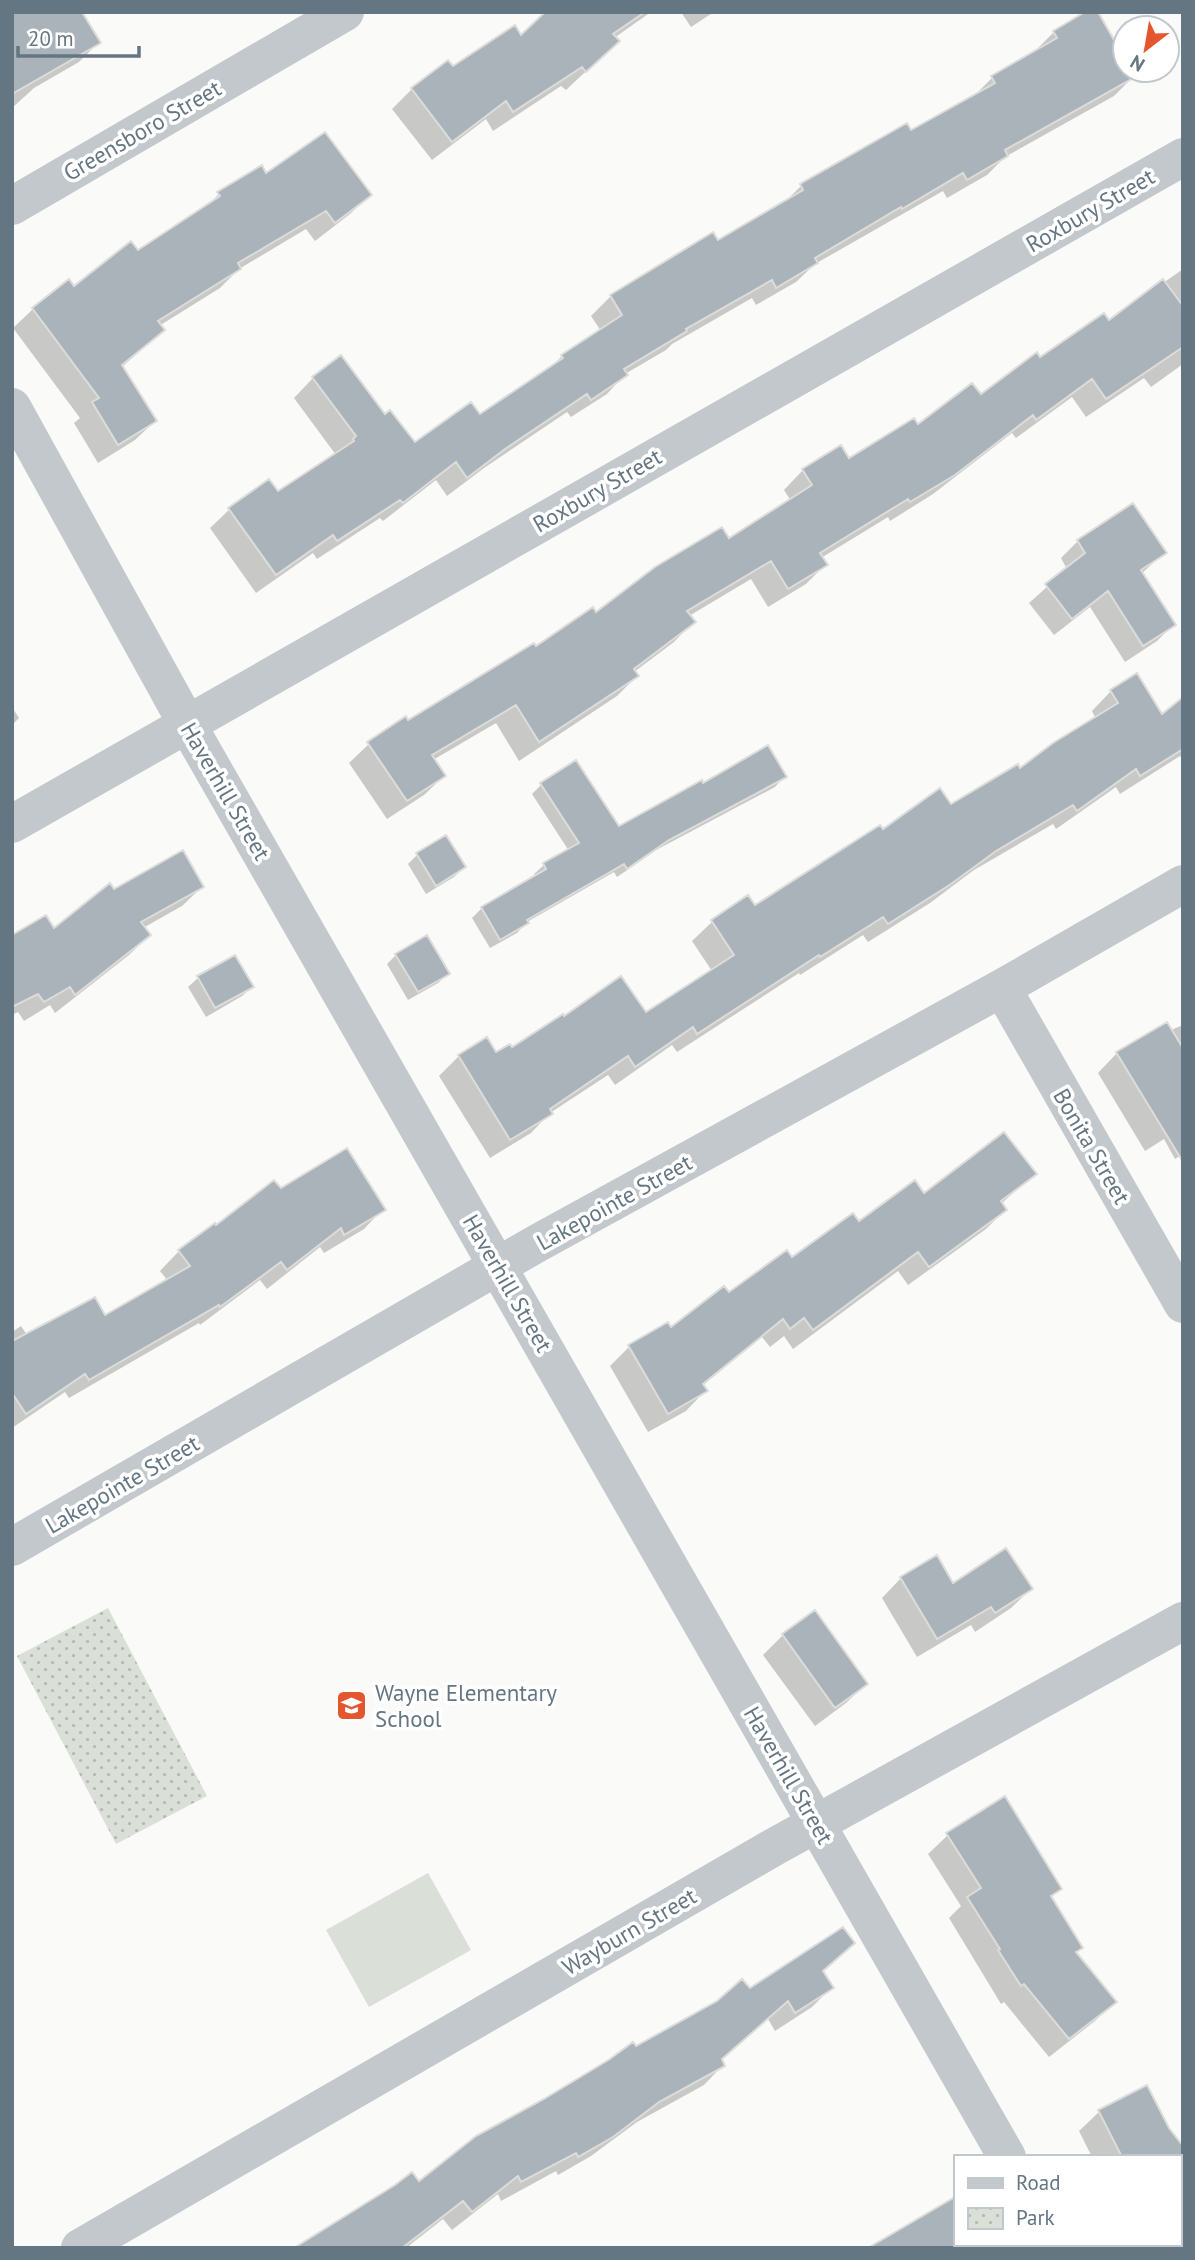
<svg xmlns="http://www.w3.org/2000/svg" width="1195" height="2260" viewBox="0 0 1195 2260" font-family="'PT Sans',sans-serif">
<style>
.grass{fill:#dadfd7}
.park{fill:url(#park-dots)}
.shadow{fill:#0003}
.building{fill:#aab3b9;stroke:#dcdcda;stroke-width:2}
.lines{fill:none;stroke-linecap:round;stroke-linejoin:round}
.minor{stroke:#c3c8cc;stroke-width:38}
.labels{text-anchor:middle;dominant-baseline:central;stroke-width:7;stroke-linejoin:round;paint-order:stroke}
.street-label{font-size:23px;fill:#657683;stroke:#fff}
.poi-label{font-size:23px;fill:#657683;stroke:#fff;text-anchor:start}
</style>
<defs>
<pattern id="park-dots" width="8" height="8" patternUnits="userSpaceOnUse" patternTransform="scale(1.75)"><rect width="8" height="8" fill="#dadfd7"/><path d="M2 2h.1M6 6h.1" fill="none" stroke="#b4b9b4" stroke-width="1.8" stroke-linecap="round"/></pattern>
</defs>
<rect width="100%" height="100%" fill="#fafaf8"/>
<!-- grass -->
<path class="grass" d="M428,1873L471,1950L369,2007L326,1930Z"/>
<!-- park -->
<path class="park" d="M108,1608L207,1796L116,1844L17,1656Z"/>
<!-- shadow -->
<path class="shadow" d="M547,12H651L614,38L598,60L566,90L561,86L493,131L486,119L432,160L392,109L412,89L447,62L452,69L521,37Z
M681,12H714L691,27Z
M12,20L98,43L79,62L34,88L12,108Z
M1054,32L1125,63V70H1129L1133,77L1114,96L1005,157L987,175L947,198L943,191L815,264L796,282L756,305L752,298L672,344L666,350L625,374L607,394L571,417L567,412L484,468L447,496L436,480L383,521L380,518L317,559L313,553L256,593L210,528L230,509L277,494L336,455L294,398L313,378L385,416L415,444L480,417L547,371L562,356L601,331L591,316L611,296L713,234L718,243L783,204L801,186L911,133L973,97L992,78L1035,51Z
M266,176L370,195L350,214L315,241L306,229L239,269L220,288L159,326L163,330L122,367L155,421L135,440L98,463L74,423L80,418L13,328L33,309L138,252L203,210L219,194Z
M1183,269V364L1151,387L1144,378L1086,417L1072,397L1016,438L1012,433L933,494L890,521L888,517L821,558L825,565L806,584L768,607L751,579L689,616L693,622L674,642L634,672L637,676L617,696L519,761L496,723L433,760L444,776L424,795L387,819L349,763L369,744L728,540L791,501L784,490L803,470L848,461L980,396L1040,359L1108,322Z
M1078,541L1164,553L1141,574L1174,624L1157,641L1125,662L1090,607L1054,635L1029,603L1067,569L1061,558Z
M1111,691L1161,716L1183,699V759L1180,756L1120,794L1116,787L1056,829L1053,824L974,870L930,903L868,942L863,935L800,975L799,973L677,1052L672,1045L615,1085L608,1075L550,1113L531,1133L490,1158L439,1076L459,1056L486,1040L496,1055L645,1014L712,971L692,941L712,922L748,897L755,908L883,832L951,806L1019,770L1096,719L1092,711Z
M12,707L19,718L12,725Z
M575,762L618,829L703,785L784,777L775,787L658,849L617,877L614,872L527,922L517,933L490,948L472,918L482,908L536,877L534,874L544,865L569,851L532,794L541,785Z
M417,855L464,867L454,877L426,894L408,864Z
M202,887L182,906L143,928L149,935L129,955L55,1013L50,1005L24,1021L18,1012L12,1015V937L53,931L114,891Z
M396,955L448,974L438,983L408,1000L387,964Z
M234,957L252,987L242,996L206,1017L188,987L198,978Z
M1183,1025V1154L1175,1159L1164,1139L1145,1151L1098,1073L1117,1053Z
M1034,1174L1001,1204L1005,1210L986,1229L908,1285L898,1271L793,1349L784,1336L770,1347L762,1337L702,1386L705,1391L686,1411L648,1432L610,1366L629,1347L670,1330L728,1294L859,1224L924,1195Z
M280,1191L383,1209L364,1229L324,1253L320,1247L267,1289L260,1280L200,1325L199,1323L69,1398L65,1392L12,1428V1332L21,1326L27,1335L104,1317L168,1281L160,1271L179,1251Z
M901,1578L952,1585L1031,1589L1011,1608L975,1632L971,1625L917,1657L882,1598Z
M783,1635L866,1684L846,1703L815,1726L763,1655Z
M948,1835L1060,1889L1050,1899L1081,1948L1075,1953L1114,2001L1095,2021L1049,2057L1004,2002L1001,2004L949,1918L961,1906L928,1854Z
M853,1943L822,1972L832,1987L812,2007L775,2031L768,2019L720,2060L723,2065L704,2085L637,2122L591,2156L558,2175L556,2171L501,2201L498,2194L452,2230L443,2219L406,2248H295L419,2184L635,2048L750,1990Z
M1146,2088L1167,2129L1183,2149V2248L1145,2247L1147,2244H1179V2157H1092L1079,2131L1099,2112Z
M955,2199V2244H982L984,2248H869Z"/>
<!-- building -->
<path class="building" d="M12,12H82L101,43L12,94Z
M545,12H645L613,34L620,41L586,72L582,67L513,112L506,101L452,142L411,88L448,60L453,66L515,25L521,35Z
M1085,12H1098L1125,59V70H1131L1135,77L1005,150L1008,156L967,180L963,173L902,209L901,207L815,258L818,263L776,288L772,280L686,329L687,331L624,369L628,375L591,400L587,394L505,449L467,478L456,462L403,503L400,500L337,541L333,535L276,575L228,508L269,479L278,491L354,441L353,439L356,436L312,377L341,355L385,414L390,410L415,442L471,402L480,414L563,358L561,355L622,315L610,295L713,232L718,240L803,190L800,184L907,123L911,130L995,83L991,76L1057,38L1053,31Z
M325,132L372,195L335,223L326,211L238,263L241,269L158,321L165,330L122,365L157,421L118,445L92,402L99,398L32,308L69,279L74,286L131,241L138,250L220,196L217,192L262,165L266,173Z
M1163,279L1183,306V347L1106,399L1092,379L1036,420L1033,415L955,475L910,502L908,499L820,553L828,565L788,589L771,561L687,611L696,622L634,669L639,676L539,742L516,705L432,755L446,776L407,801L367,742L406,716L408,720L534,643L536,646L593,607L596,612L655,567L722,527L729,538L812,485L802,469L841,445L849,458L914,418L918,424L972,383L981,394L1037,352L1040,357L1104,313L1109,320Z
M1133,503L1167,553L1141,570L1176,625L1143,646L1108,591L1072,619L1045,584L1085,553L1077,540Z
M1137,673L1162,714L1183,697V749L1140,776L1136,769L1077,811L1073,805L996,851L951,884L888,924L883,917L820,957L819,955L697,1034L693,1027L635,1067L628,1056L550,1109L553,1114L510,1140L458,1055L487,1037L496,1052L510,1044L512,1047L563,1014L564,1016L621,976L646,1012L734,955L711,920L748,895L755,905L880,825L883,829L940,788L951,804L1018,764L1020,768L1053,743L1118,703L1110,690Z
M768,745L787,777L669,840L627,869L624,864L527,920L529,923L500,940L481,907L546,869L543,863L579,843L540,783L576,760L619,826L702,780L703,783Z
M446,835L466,867L436,886L416,853Z
M183,850L204,887L141,922L151,935L75,995L70,987L44,1002L38,994L12,1007V935L46,915L54,928L110,883L114,889Z
M427,935L450,974L418,992L395,954Z
M235,955L254,987L215,1008L197,976Z
M1167,1022L1183,1048V1162L1116,1052Z
M1004,1132L1037,1174L1001,1201L1007,1210L929,1267L918,1252L813,1330L804,1318L790,1329L783,1319L703,1384L708,1391L668,1414L628,1345L668,1322L671,1327L724,1286L729,1292L787,1250L792,1257L853,1213L859,1221L915,1180L924,1193Z
M347,1148L386,1210L344,1235L341,1228L287,1270L281,1262L220,1307L219,1305L89,1380L85,1374L26,1414L12,1393V1341L95,1297L105,1315L190,1266L178,1250L215,1223L216,1225L274,1180L281,1188Z
M1006,1548L1033,1589L995,1613L991,1607L937,1639L900,1577L937,1555L953,1583Z
M815,1610L868,1684L835,1708L782,1634Z
M1005,1796L1062,1889L1051,1896L1083,1948L1076,1952L1117,2002L1069,2039L1024,1984L1021,1986L998,1950L1000,1949L967,1897L981,1888L946,1833Z
M843,1927L855,1943L823,1971L834,1988L795,2013L788,2001L722,2059L725,2066L659,2102L613,2137L578,2157L576,2153L521,2182L518,2176L472,2212L463,2201L402,2248H294L395,2185L412,2172L419,2181L476,2136L544,2099L610,2059L633,2042L636,2046L717,2001L742,1979L750,1988Z
M1147,2085L1169,2128L1183,2146V2157H1122L1098,2110Z
M955,2197V2248H868Z"/>
<g class="lines">
<!-- minor -->
<path class="minor" d="M12,206L345,12
M12,407L187,724L1007,2157
M12,824L1183,157
M1002,988L1183,1304
M12,1547L536,1244L1002,988L1183,884
M1057,2244L1059,2248
M80,2248L774,1847L1183,1621"/>
</g>
<!-- icons -->
<defs>
<symbol id="school-square" viewBox="-11 -11 22 22"><rect x="-9" y="-9" width="18" height="18" rx="4" fill="#e4572e" stroke="#fff"/><path d="M0-5L7-2L0 1L-7-2ZM-4 1L0 2.5L4 1V4Q0 6-4 4Z" fill="#fff"/></symbol>
</defs>
<g fill-rule="evenodd">
<use href="#school-square" x="334" y="1688" width="35" height="35"/>
</g>
<g class="labels">
<!-- street labels -->
<g class="street-label">
<text transform="translate(142 130) rotate(-30)">Greensboro Street</text>
<text transform="translate(1090 210) rotate(-30)">Roxbury Street</text>
<text transform="translate(597 490) rotate(-30)">Roxbury Street</text>
<text transform="translate(226 791) rotate(60)">Haverhill Street</text>
<text transform="translate(1092 1146) rotate(60)">Bonita Street</text>
<text transform="translate(614 1202) rotate(-29)">Lakepointe Street</text>
<text transform="translate(508 1283) rotate(60)">Haverhill Street</text>
<text transform="translate(122 1484) rotate(-30)">Lakepointe Street</text>
<text transform="translate(789 1775) rotate(60)">Haverhill Street</text>
<text transform="translate(629 1931) rotate(-30)">Wayburn Street</text>
</g>
<!-- poi labels -->
<g class="poi-label">
<text x="375" y="1692">Wayne Elementary<tspan x="375" dy="26">School</tspan></text>
</g>
</g>
<!-- border -->
<rect width="1195" height="2260" fill="none" stroke="#657683" stroke-width="28"/>
<!-- legend -->
<rect x="954" y="2155" width="228" height="91" fill="#ffffff" stroke="#c1c8cd" stroke-width="2"/>
<rect x="968" y="2178" width="35" height="10" fill="#c3c8cc" stroke="#c1c8cd" stroke-width="2"/>
<text x="1016" y="2190" font-size="21" fill="#657683">Road</text>
<rect x="968" y="2208" width="35" height="21" fill="url(#park-dots)" stroke="#c1c8cd" stroke-width="2"/>
<text x="1016" y="2225" font-size="21" fill="#657683">Park</text>
<!-- north arrow -->
<g transform="translate(1146 49) rotate(211)"><circle r="33" fill="#ffffff" stroke="#c1c8cd" stroke-width="2"/>
<path d="M0-5L12 26L0 18L-12 26Z" fill="#e4572e"/>
<text y="-10" font-size="19" font-weight="bold" text-anchor="middle" fill="#657683">N</text>
</g>
<!-- scale -->
<path d="M18 46v10h121v-10" fill="none" stroke="#657683" stroke-width="3.5"/>
<text x="28" y="46" font-size="21" fill="#657683" stroke="#ffffff" stroke-width="5" paint-order="stroke">20 m</text>
</svg>
